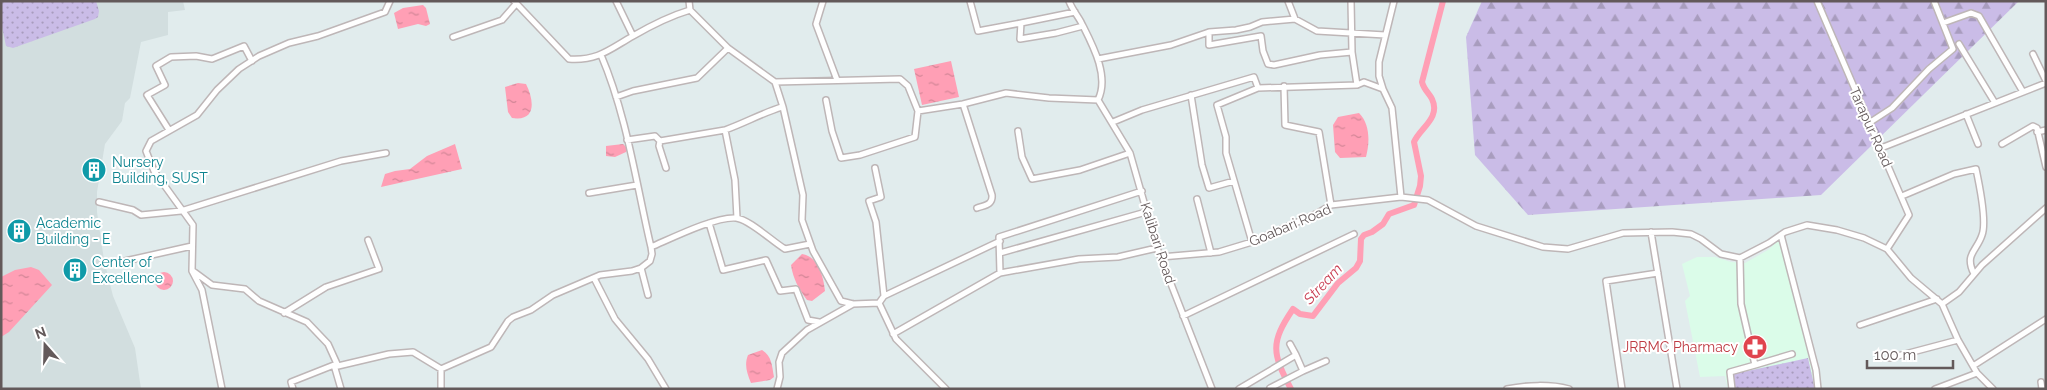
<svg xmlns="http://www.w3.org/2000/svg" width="2047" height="390" viewBox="0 0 2047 390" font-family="Raleway,sans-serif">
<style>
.education{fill:#d2dedf}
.medical{fill:#dbfce9}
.grass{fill:url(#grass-dots)}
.forest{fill:url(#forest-firs)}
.water{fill:url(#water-ripples)}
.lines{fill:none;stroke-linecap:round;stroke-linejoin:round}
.canal{stroke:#ff9fb5;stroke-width:6}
.minor-casing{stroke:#beb6b7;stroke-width:8}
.minor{stroke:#fff;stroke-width:5}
.labels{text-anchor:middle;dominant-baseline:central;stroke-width:4;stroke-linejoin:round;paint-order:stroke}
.street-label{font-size:14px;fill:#63595a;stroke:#fff}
.culture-label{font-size:14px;fill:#0d838f;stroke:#fff;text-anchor:start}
.health-label{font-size:14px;fill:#be3a42;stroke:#fff;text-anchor:end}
.water-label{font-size:15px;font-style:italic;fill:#c83d51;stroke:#fff}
</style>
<defs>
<pattern id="grass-dots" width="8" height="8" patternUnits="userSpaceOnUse" patternTransform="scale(1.25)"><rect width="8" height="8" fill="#cabce7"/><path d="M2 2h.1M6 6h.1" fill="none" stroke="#a89cbe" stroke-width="1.8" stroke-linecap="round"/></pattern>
<pattern id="forest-firs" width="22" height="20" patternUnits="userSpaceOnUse" patternTransform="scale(1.25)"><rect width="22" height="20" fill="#cabce7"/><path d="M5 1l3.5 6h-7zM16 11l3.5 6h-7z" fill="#a89cbe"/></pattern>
<pattern id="water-ripples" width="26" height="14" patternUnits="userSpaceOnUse" patternTransform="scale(1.25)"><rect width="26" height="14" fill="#ff9fb5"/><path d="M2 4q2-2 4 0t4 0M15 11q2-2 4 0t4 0" fill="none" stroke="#d28596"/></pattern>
</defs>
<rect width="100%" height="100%" fill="#e1eced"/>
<!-- education -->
<path class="education" d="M1,1H183L185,10L168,12V35L141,42L130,98L125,103L122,121L105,144L97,192V212L104,260L113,296L135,348L141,389H1Z"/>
<!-- medical -->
<path class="medical" d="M1779,240L1818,389H1728L1725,376L1700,377L1685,301L1690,296L1682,264L1697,257H1715L1731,262L1745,263L1768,250Z"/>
<!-- grass -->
<path class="grass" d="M1,1H96L99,11L98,17L95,19L13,48L6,46L1,22Z
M1808,358L1815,389H1735L1733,374Z"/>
<!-- forest -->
<path class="forest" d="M1482,1H2019L1821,195L1528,215L1475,155L1466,37Z"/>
<!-- water -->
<path class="water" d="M423,5L426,8L430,24L426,26L418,24L398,29L394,13L403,8Z
M951,61L959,97L922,105L914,69Z
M518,83L526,84C534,100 537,122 512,118L508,112L505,87Z
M1359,113C1370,124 1370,142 1366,157L1340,158L1335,152L1333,125L1338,117Z
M455,144L462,169L381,187L385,174L395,171L410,169L427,156Z
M623,144L628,149L626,152L615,157L606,156V146Z
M802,254C818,256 824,278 825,291L812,301L807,300C799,289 793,279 791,265Z
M31,267L39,270L52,285L9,332L1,337V277L15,270Z
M155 281a9 9 0 1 1 18 0a9 9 0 1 1-18 0Z
M762,350C772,356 772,366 774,377L770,380L751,383C747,373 744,365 748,355Z"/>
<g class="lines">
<!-- canal -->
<path class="canal" d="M1291,389C1272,353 1270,343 1293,309L1300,314L1313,316L1338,283L1356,268L1360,261L1361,239L1364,235L1372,232L1383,224L1389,214L1414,205L1420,186L1421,176L1414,142C1420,128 1441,118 1432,99C1429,93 1424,90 1422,82L1443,1"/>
<defs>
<path id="minor" d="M514,1L569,59C598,61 610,49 633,36C652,25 670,16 690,10L728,48L775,82L783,107L803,195L802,220L813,251L841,301L853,304L879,303L896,339L946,389
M616,1L633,36
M689,1L690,10
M823,1L816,24L837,80
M970,1L978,31L1021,23L1020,39L1056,33L1083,26
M1069,1C1072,9 1077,15 1081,22C1092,44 1110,76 1098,100
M1288,1L1295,19
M1351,1L1352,52L1357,85
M1394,1L1379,62V76L1383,89L1392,108L1401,197
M1817,1L1909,215L1887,249
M1021,23L1075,12
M1943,23L1971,13L1979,16L2023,92
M1209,32V45L1261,36L1263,51L1268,64L1274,65L1320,55L1352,52
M453,37L502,20L516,4
M1959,44L1995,103
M2033,54L2046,81
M1098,59L1171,45L1209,32L1236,30L1250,27L1262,22L1295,19L1317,31L1385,35
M775,82L900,79L908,86L918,111L963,104L1006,93L1049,98L1098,100
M1284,86L1285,125L1319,132L1331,205
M1191,95L1202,165L1209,188L1234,181
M616,97L633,91L697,78L728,48
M826,100L832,131L841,158L860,155L915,137L918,111
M1098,100L1130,153L1157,248L1212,389
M963,104L992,195C993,205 985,205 977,208
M1966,114L1978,144
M1113,122L1142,110L1254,77L1258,88
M1869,123L1892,108L1929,69L1953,49L1934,1
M169,130L147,95L165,85L156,66L171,57L196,56L212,59L244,46L252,61
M725,130C745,123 762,113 782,107
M1018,131L1022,157L1032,179L1080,170L1130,153
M2037,132L2046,130
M627,140L655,136L660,141
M2002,144L2033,126L2037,128L2046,167
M1881,148L2046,83
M666,168L659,146L660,141L725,130L735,180L737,218
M875,168L881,197L869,201L876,222L884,296
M589,193L637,185
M1902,196L1954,174L1976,169C1979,183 1987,222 1982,235C1977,251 1964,254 1974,274
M1197,199L1211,253
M99,202L133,210L141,215L181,211L341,161L386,153
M709,223L723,270L766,260L780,291L796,289L808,320L819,322
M1651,232L1677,389
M1781,235L1816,370L1818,389
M1252,242L1226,153V137L1217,105L1258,88L1357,85L1364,82L1383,89
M651,247C670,239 716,216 736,218C749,219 773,242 785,249L810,244
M1000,253L1146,212
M1161,257L1219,252L1252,242L1318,213L1331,205L1401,197L1428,200L1476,226L1543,247L1568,249L1623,233L1672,232L1691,234L1701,239L1721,254L1740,258L1769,243L1785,232L1807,225L1837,230L1864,238L1887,249L1911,278L1942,304L1958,340L1977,373L1993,389
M125,261L192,246
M641,268L648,295
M193,271L212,285L245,289L259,301L307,322L328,344L338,366L389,354L413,352L441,369
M1000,273L999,237L1142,191
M594,278L615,319L648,359L666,389
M879,303L884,296L1000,241
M1942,304L1959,292L1982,265L2046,208
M284,313L326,287L379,269L368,240
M1183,316L1354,234
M1860,325L1937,299
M893,334L1000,273L1079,259L1118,257L1157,248
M1890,358L1958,340
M336,365H334L341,389
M1755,365L1792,354
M1973,366L2046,319
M1303,371L1326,361
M2041,382L2042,389
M1270,388L1303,371L1296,355
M222,389L202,290L192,271L193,225L154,171L146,151L151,141L197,115L217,90L239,69L259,56L289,43L318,36L385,12L390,1
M293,389L291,382L334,365
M441,389V369L491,347L508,321L513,317L531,310L553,295L600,275L632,271L641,268L650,261L652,254L651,247C636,183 627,116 601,55
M777,389L780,377L779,362L782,353L807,330L853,304
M1239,389L1296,355L1290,344
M1507,389C1526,385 1550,384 1569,389
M1622,389L1606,281L1658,273
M1732,389L1730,372L1755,365L1741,304L1740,258
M1935,389L1977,373"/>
</defs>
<!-- minor casing -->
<use href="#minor" class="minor-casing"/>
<!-- minor -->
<use href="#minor" class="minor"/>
</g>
<!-- icons -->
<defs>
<symbol id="building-disc" viewBox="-11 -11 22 22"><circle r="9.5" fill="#0f9aa8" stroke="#fff"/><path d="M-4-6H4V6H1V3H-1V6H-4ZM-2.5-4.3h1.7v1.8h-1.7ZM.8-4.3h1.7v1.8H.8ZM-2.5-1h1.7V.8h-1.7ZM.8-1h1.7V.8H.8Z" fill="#fff"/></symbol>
<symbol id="pharmacy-disc" viewBox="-11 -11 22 22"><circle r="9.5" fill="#e0444e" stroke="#fff"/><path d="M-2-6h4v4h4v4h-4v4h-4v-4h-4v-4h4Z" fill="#fff"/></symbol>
</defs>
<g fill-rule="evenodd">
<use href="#building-disc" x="80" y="156" width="28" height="28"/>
<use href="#building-disc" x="5" y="217" width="28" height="28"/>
<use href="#building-disc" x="61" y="256" width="28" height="28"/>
<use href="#pharmacy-disc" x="1741" y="333" width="28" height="28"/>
</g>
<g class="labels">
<!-- street labels -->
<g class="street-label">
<text transform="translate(1871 127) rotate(66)">Tarapur Road</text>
<text transform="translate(1290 225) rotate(-23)">Goabari Road</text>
<text transform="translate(1158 243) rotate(72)">Kalibari Road</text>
</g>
<!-- culture labels -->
<g class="culture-label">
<text x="112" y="162">Nursery<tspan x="112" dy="16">Building, SUST</tspan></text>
<text x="36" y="223">Academic<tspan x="36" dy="16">Building - E</tspan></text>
<text x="92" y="262">Center of<tspan x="92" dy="16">Excellence</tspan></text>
</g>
<!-- health labels -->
<g class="health-label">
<text x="1738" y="347">JRRMC Pharmacy</text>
</g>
<!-- water labels -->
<g class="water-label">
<text transform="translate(1323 284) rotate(-47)">Stream</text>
</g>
</g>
<!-- border -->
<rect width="2047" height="390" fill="none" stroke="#63595a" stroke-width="5"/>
<!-- north arrow -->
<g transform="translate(45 345) rotate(340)" stroke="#ffffff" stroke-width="4" paint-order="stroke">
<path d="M0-4L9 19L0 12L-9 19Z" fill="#63595a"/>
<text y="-8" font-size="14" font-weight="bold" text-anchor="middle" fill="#63595a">N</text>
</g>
<!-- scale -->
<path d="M1867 360v8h86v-8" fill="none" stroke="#63595a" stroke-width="2.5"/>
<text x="1874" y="360" font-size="15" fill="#63595a" stroke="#ffffff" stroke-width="4" paint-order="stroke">100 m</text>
</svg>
